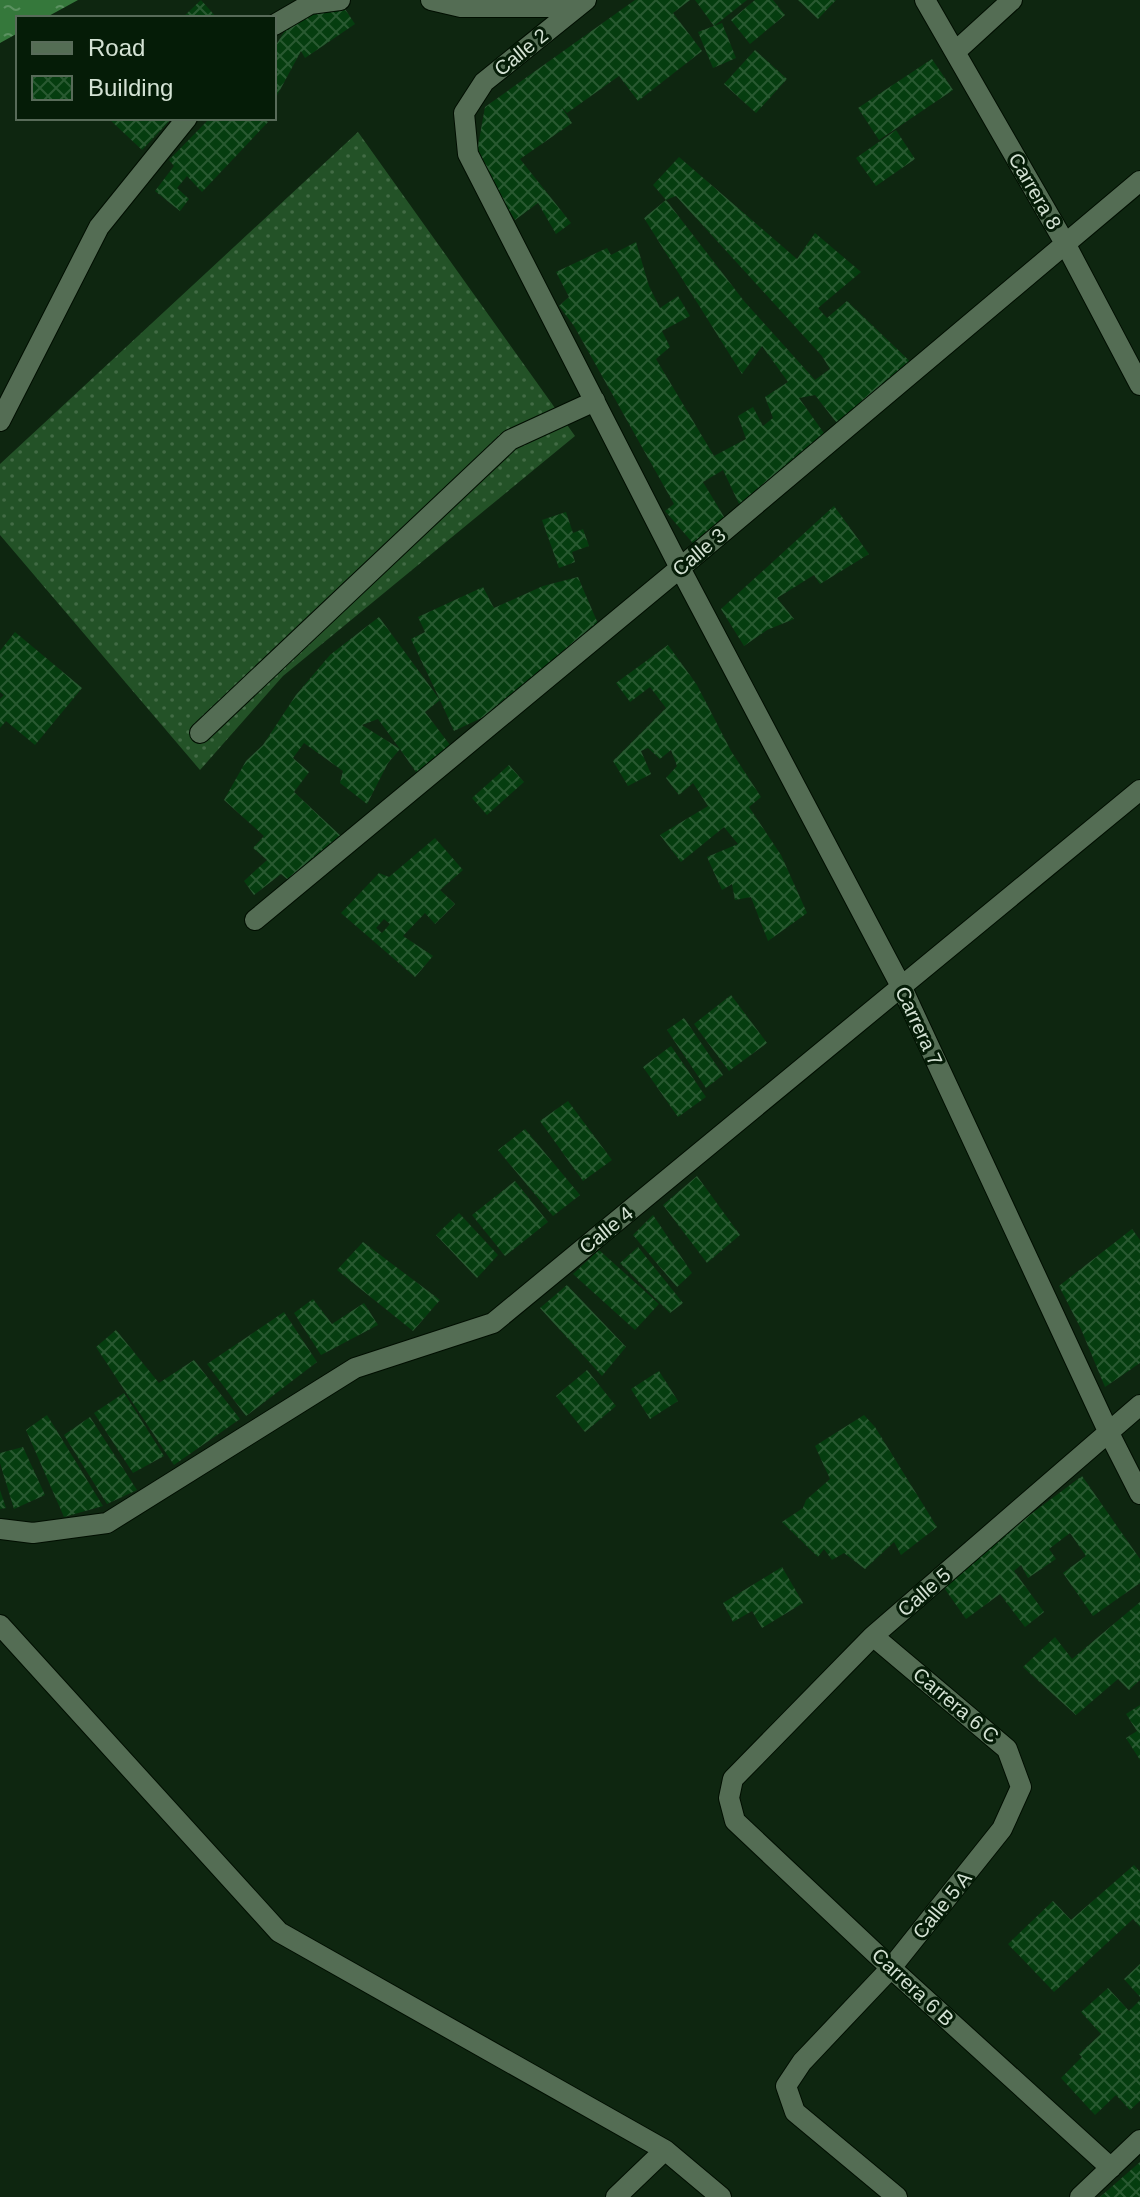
<svg xmlns="http://www.w3.org/2000/svg" width="1140" height="2197" viewBox="0 0 1140 2197" font-family="Arial,sans-serif">
<style>
.grass{fill:url(#grass-dots)}
.water{fill:url(#water-ripples)}
.building{fill:url(#building-cross-hatch);fill-rule:evenodd}
.lines{fill:none;stroke-linecap:round;stroke-linejoin:round}
.minor-casing{stroke:#000e00;stroke-width:22}
.minor{stroke:#546d54;stroke-width:20}
.labels{text-anchor:middle;dominant-baseline:central;stroke-width:6;stroke-linejoin:round;paint-order:stroke}
.street-label{font-size:20px;fill:#d4e2d4;stroke:#051c07}
</style>
<defs>
<pattern id="grass-dots" width="8" height="8" patternUnits="userSpaceOnUse" patternTransform="scale(2)"><rect width="8" height="8" fill="#235227"/><path d="M2 2h.1M6 6h.1" fill="none" stroke="#426b45" stroke-width="1.8" stroke-linecap="round"/></pattern>
<pattern id="water-ripples" width="26" height="14" patternUnits="userSpaceOnUse" patternTransform="scale(2)"><rect width="26" height="14" fill="#35783b"/><path d="M2 4q2-2 4 0t4 0M15 11q2-2 4 0t4 0" fill="none" stroke="#5b9160"/></pattern>
<pattern id="building-cross-hatch" width="8" height="8" patternUnits="userSpaceOnUse" patternTransform="scale(2)"><rect width="8" height="8" fill="#053d0f"/><path d="M0 0l8 8M0 8l8-8" fill="none" stroke="#295931"/></pattern>
</defs>
<rect width="100%" height="100%" fill="#0e2610"/>
<!-- grass -->
<path class="grass" d="M358,132L575,436L283,676L200,770L0,535V464Z"/>
<!-- water -->
<path class="water" d="M0,0H78L45,18H18V33L0,43Z"/>
<!-- building -->
<path class="building" d="M201,0L217,18H182Z
M329,0H339L355,24L305,58L301,51L274,101V48L286,29Z
M635,0H690L673,13L702,51L638,101L619,76L567,113L561,106L572,123L520,159L571,223L556,234L538,203L515,220L476,157L485,107Z
M695,0H747L714,26Z
M755,0H773L785,15L750,44L731,20Z
M798,0H836L818,19Z
M722,23L736,58L713,68L698,32Z
M755,50L787,79L756,113L724,84Z
M932,59L953,90L879,140L858,108Z
M108,118H172L142,150Z
M210,118H264L268,122L202,192L187,176L177,188L189,199L180,211L155,191L174,166L169,160Z
M896,130L915,159L876,186L856,158Z
M679,157L797,259L815,233L861,272L818,308L827,318L847,301L921,372L843,431L815,395L799,398L831,443L743,512L723,470L703,482L729,525L698,549L665,511L674,504L574,326L559,306L569,297L556,272L607,248L611,255L636,242L649,286L660,308L678,296L690,316L662,331L670,347L656,359L714,456L746,439L738,416L753,407L763,426L773,418L765,397L788,382L762,346L742,374L644,218L666,200L653,185ZM676,196L822,356L830,369L815,380L744,301L666,200Z
M834,506L869,554L820,584L814,575L777,598L794,619L767,630L744,646L721,609Z
M566,512L573,533L583,529L589,546L572,552L575,562L559,568L542,520Z
M578,577L605,640L490,714L454,731L440,700L425,712L453,749L418,775L400,749L388,763L367,804L340,783L343,771L304,743L293,758L309,772L294,792L343,838L293,884L281,874L254,895L244,881L267,860L253,848L264,836L224,800L246,761L263,745L296,695L330,655L379,617L440,700L411,639L425,632L418,617L483,587L494,608L543,586ZM378,719L400,749L362,725Z
M15,632L82,688L35,745L6,721L0,728V699L4,695L0,692V651Z
M668,645L697,685L731,751L761,797L749,807L781,855L807,913L768,941L751,897L735,900L732,884L722,890L707,857L738,844L724,827L681,862L660,835L708,806L693,783L679,795L666,778L677,766L671,750L660,759L648,748L641,751L651,774L628,786L613,761L666,708L650,687L630,702L616,683Z
M509,765L524,782L487,815L472,798Z
M435,838L463,870L440,890L455,904L435,924L425,913L403,936L433,956L415,977L341,913L379,873L389,877ZM384,919L390,924L382,933L376,928Z
M731,995L767,1043L729,1071L694,1024Z
M684,1018L723,1075L706,1088L667,1030Z
M671,1046L706,1097L678,1117L643,1067Z
M568,1101L612,1160L583,1181L540,1121Z
M525,1129L580,1195L553,1216L498,1150Z
M697,1176L740,1235L707,1263L663,1205Z
M515,1181L548,1222L505,1256L472,1215Z
M459,1213L498,1255L477,1278L436,1235Z
M653,1215L692,1273L677,1287L633,1235Z
M1132,1229L1140,1240V1363L1105,1387L1081,1329L1059,1286Z
M363,1242L440,1300L413,1331L337,1270Z
M638,1247L683,1303L670,1313L620,1263Z
M599,1250L659,1304L635,1330L573,1274Z
M567,1285L626,1347L602,1376L540,1308Z
M313,1299L332,1324L364,1303L378,1325L321,1355L294,1313Z
M284,1312L317,1362L246,1416L207,1364Z
M116,1330L159,1383L194,1360L240,1419L174,1465L96,1347Z
M587,1370L616,1406L585,1432L556,1396Z
M659,1371L678,1401L650,1419L631,1389Z
M124,1393L164,1456L133,1473L94,1413Z
M47,1415L103,1506L64,1517L26,1430Z
M864,1415L875,1427L937,1527L901,1555L894,1542L865,1569L844,1553L832,1560L824,1549L818,1557L782,1522L803,1508L806,1500L830,1479L815,1446Z
M90,1417L137,1490L107,1504L64,1435Z
M23,1447L45,1495L14,1509L0,1463V1453Z
M1082,1476L1140,1559V1583L1093,1616L1063,1573L1086,1556L1070,1533L1049,1549L1056,1559L1028,1578L1021,1565L1014,1571L1044,1612L1025,1627L1000,1594L966,1619L940,1582Z
M0,1490L6,1508L0,1509Z
M782,1567L803,1603L762,1628L752,1611L733,1622L723,1603Z
M1140,1602V1680L1129,1690L1118,1679L1076,1715L1023,1667L1055,1637L1072,1659Z
M1140,1705V1760L1126,1738L1137,1731L1126,1714Z
M1134,1865L1140,1872V1927L1133,1919L1054,1992L1008,1944L1053,1901L1071,1920Z
M1140,1964V1997L1124,1979Z
M1108,1988L1129,2011L1140,2000V2101L1130,2110L1116,2095L1095,2115L1061,2078L1082,2057L1079,2054L1101,2034L1081,2012Z
M1140,2162V2197H1100Z"/>
<g class="lines">
<defs>
<path id="minor" d="M431,0L461,7H577
M586,0L484,82L464,113L468,154L680,568L902,988L1108,1431L1140,1494
M925,0L1066,245L1140,385
M274,25L310,4L340,0
M955,52L1012,0
M0,421L99,227L187,118
M200,733L510,440L595,401
M255,920L680,568L1140,181
M0,1529L33,1533L107,1523L355,1368L493,1323L1140,790
M0,1625L279,1932L665,2150L721,2197
M873,1636L1007,1749L1021,1787L1002,1829L891,1968L802,2062L786,2086L795,2112L897,2197
M1111,2168L891,1968L735,1821L729,1798L733,1779L873,1636L1140,1405
M616,2197L665,2150
M1080,2197L1140,2140"/>
</defs>
<!-- minor casing -->
<use href="#minor" class="minor-casing"/>
<!-- minor -->
<use href="#minor" class="minor"/>
</g>
<g class="labels">
<!-- street labels -->
<g class="street-label">
<text transform="translate(521 52) rotate(-39)">Calle 2</text>
<text transform="translate(1035 191) rotate(60)">Carrera 8</text>
<text transform="translate(699 552) rotate(-40)">Calle 3</text>
<text transform="translate(919 1026) rotate(65)">Carrera 7</text>
<text transform="translate(606 1230) rotate(-39)">Calle 4</text>
<text transform="translate(924 1592) rotate(-41)">Calle 5</text>
<text transform="translate(956 1705) rotate(40)">Carrera 6 C</text>
<text transform="translate(942 1905) rotate(-51)">Calle 5 A</text>
<text transform="translate(913 1987) rotate(43)">Carrera 6 B</text>
</g>
</g>
<!-- legend -->
<rect x="16" y="16" width="260" height="104" fill="#051c07" stroke="#586b59" stroke-width="2"/>
<rect x="32" y="42" width="40" height="12" fill="#546d54" stroke="#586b59" stroke-width="2"/>
<text x="88" y="56" font-size="24" fill="#d4e2d4">Road</text>
<rect x="32" y="76" width="40" height="24" fill="url(#building-cross-hatch)" stroke="#586b59" stroke-width="2"/>
<text x="88" y="96" font-size="24" fill="#d4e2d4">Building</text>
</svg>
